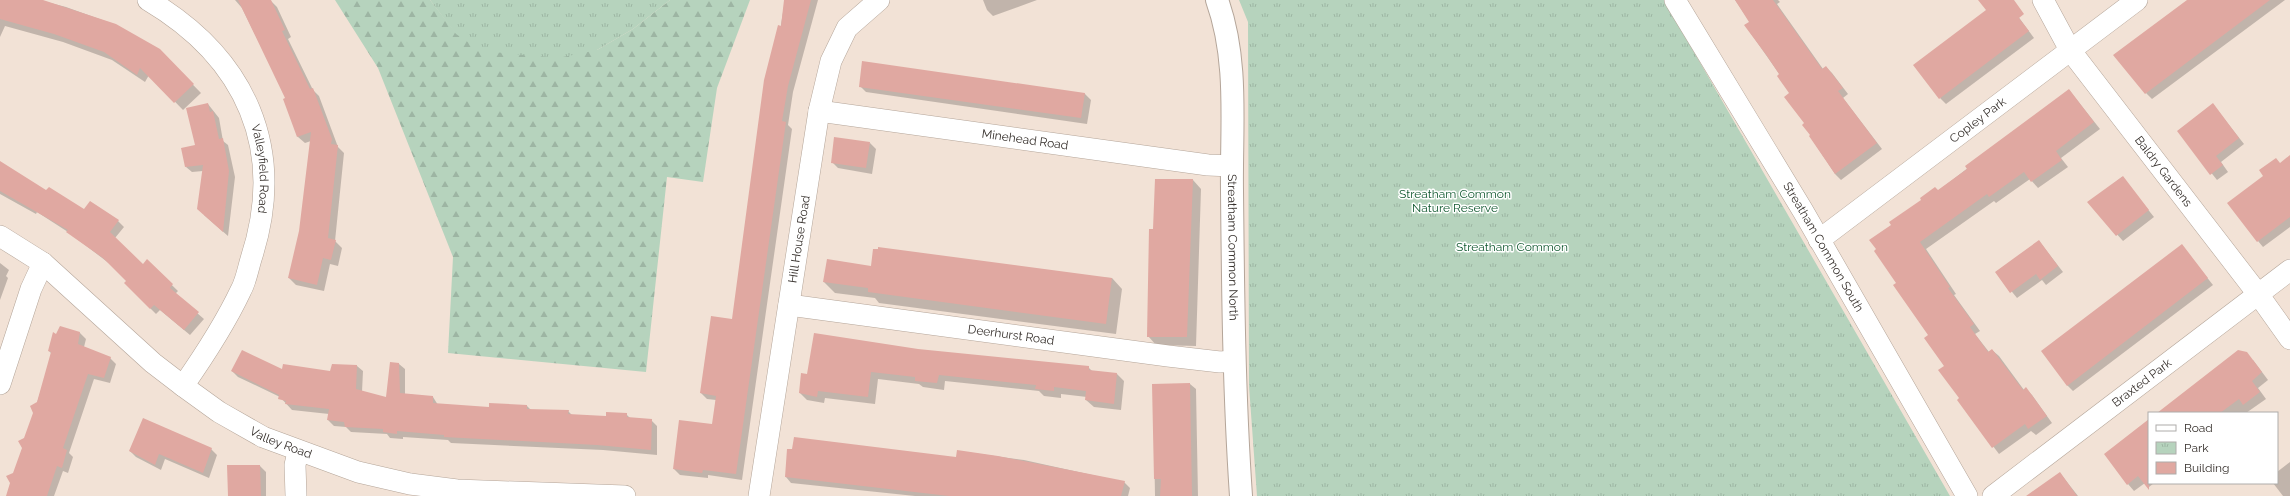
<svg xmlns="http://www.w3.org/2000/svg" width="2290" height="496" viewBox="0 0 2290 496" font-family="Raleway,sans-serif">
<style>
.forest{fill:url(#forest-firs)}
.park{fill:url(#park-tufts)}
.shadow{fill:#0003}
.building{fill:#e0a8a1}
.lines{fill:none;stroke-linecap:round;stroke-linejoin:round}
.street-casing{stroke:#b4a599;stroke-width:22}
.primary-casing{stroke:#b4a599;stroke-width:24}
.street{stroke:#fff;stroke-width:21}
.primary{stroke:#fff;stroke-width:22}
.labels{text-anchor:middle;dominant-baseline:central;stroke-width:3;stroke-linejoin:round;paint-order:stroke}
.street-label{font-size:12px;fill:#352f2b;stroke:#fff}
.park-label{font-size:12px;fill:#10582f;stroke:#fff}
</style>
<defs>
<pattern id="forest-firs" width="22" height="20" patternUnits="userSpaceOnUse"><rect width="22" height="20" fill="#b6d3bd"/><path d="M5 1l3.5 6h-7zM16 11l3.5 6h-7z" fill="#9db5a3"/></pattern>
<pattern id="park-tufts" width="24" height="20" patternUnits="userSpaceOnUse"><rect width="24" height="20" fill="#b6d3bd"/><path d="M3 7l-1-3M5 7V3M7 7l1-3M15 17l-1-3M17 17v-4M19 17l1-3" fill="none" stroke="#9db5a3"/></pattern>
</defs>
<rect width="100%" height="100%" fill="#f2e2d6"/>
<!-- forest -->
<path class="forest" d="M335,0H430L456,33L597,50L633,29L670,0H750L717,88L703,182L667,177L646,372L448,353L453,257L378,68Z"/>
<!-- park -->
<path class="park" d="M430,0H670L633,29L597,50L558,58L482,51L456,34Z
M1239,0H1664L1950,496H1257L1249,386L1248,22Z"/>
<!-- shadow -->
<path class="shadow" d="M0,0H39L66,7L116,25L159,50L201,93L183,110L149,75L145,82L112,60L63,42L5,26L0,37Z
M235,0H270L277,7L291,37L288,39L313,90L319,96L338,147L344,153L335,241L342,248L338,266L330,264L324,291L296,285L289,278L300,231L311,141L305,143L298,137L287,99L242,8Z
M785,0H818L793,92L788,125L792,129L742,480L708,475V478L680,475L674,469L713,425L716,400L707,399L701,393L733,320Z
M983,0H1037L993,16L987,10Z
M1735,0H1778L1780,2L1777,4L1823,69L1826,67L1832,73L1848,94L1843,98L1882,149L1841,180L1835,174L1810,136L1811,135L1791,93L1780,75L1745,25L1750,22Z
M1980,0H2006L2034,38L1946,104L1940,98L1987,10Z
M2188,0H2285L2152,99L2146,93Z
M860,86L1085,94L1091,100L1087,124L866,92Z
M2069,90L2100,129L2061,158L2068,167L2038,188L2030,179L1996,203L1994,201L1926,249L1956,294L1954,295L1980,331L1975,334L1989,352L1992,350L1999,356L2024,390L2026,389L2032,395L2052,423L2036,435L2031,431L1999,454L1958,400L1960,398L1929,335L1897,284L1938,191Z
M208,104L219,118L223,141L228,145L235,177L228,236L204,215L203,171L192,172L186,167L196,145Z
M2218,111L2244,144L2221,162L2228,172L2217,180L2178,131Z
M870,143L876,149L872,174L838,168L832,162Z
M2290,157V227L2263,247L2258,241L2280,164Z
M0,163L47,192L84,211L118,221L124,227L115,238L143,265L147,261L178,291L175,294L204,319L190,335L160,310L156,314L125,283L127,281L110,264L68,232L37,212L36,214L0,194Z
M2122,177L2154,217L2123,241L2089,203Z
M1193,180L1201,189L1196,346L1156,345L1148,336L1154,230Z
M2039,241L2063,272L2046,285L2042,280L2017,298L1996,272Z
M2182,246L2213,285L2073,391L2067,385Z
M0,263L9,270L6,276L8,278L0,300Z
M872,267L1112,278L1122,289L1116,334L879,303L875,298L835,293L824,282Z
M60,327L80,333L86,339L84,347L110,358L116,364L110,383L94,379L69,453L73,457L68,473L63,471L54,496H7L37,403L52,354L49,351Z
M918,350L1088,367L1092,371L1117,374L1124,381L1121,410L1094,407L1086,400L1087,397L1061,394V398L1044,396L1039,391L945,381L944,390L923,387L919,384L878,379L875,404L825,398L824,403L807,400L800,393L807,376Z
M2253,360L2268,380L2258,388L2266,399L2246,413H2159Z
M399,364L405,369V394L433,397L438,405L490,408L527,406L531,410L568,411L573,416L607,417L626,414L631,419L651,420L657,426V455L603,450L451,443L448,440L403,437V439L390,438L387,434L351,432L346,427L334,426L328,420L329,414L292,410L280,397L238,377L232,371L331,372L333,365L357,366L363,371L362,392L387,398Z
M1190,384L1196,389L1198,496H1155L1153,385Z
M2149,420V483H2154L2149,487L2145,483L2134,491L2128,484Z
M211,449L217,455L209,478L165,459L161,470L136,457L130,451Z
M958,451L1024,460L1124,482L1130,488L1128,496H915L791,483L786,477L957,458Z
M2290,462V496H2283L2273,483H2277V472Z
M260,466L266,472V496H229Z
M2060,473L2078,496H2028Z"/>
<!-- building -->
<path class="building" d="M0,0H43L116,24L160,49L194,84L174,103L140,68L137,75L104,52L54,34L0,19Z
M238,0H271L285,30L282,31L310,89L313,88L332,139L331,144L338,145L328,238L336,240L331,260L323,258L317,285L288,278L299,231L311,132L297,137L283,99L285,98Z
M784,0H811L788,86L782,121L786,122L736,474L703,470L702,473L673,469L679,420L712,424L716,396L700,393L711,316L732,319L764,80L778,25L781,26Z
M1735,0H1773L1822,69L1826,66L1843,88L1838,91L1877,143L1835,174L1809,136L1810,135L1802,125L1804,123L1784,97L1789,93L1777,76L1779,74L1767,56L1744,25L1749,22Z
M1978,0H2014L2024,14L2019,18L2029,31L1939,99L1913,65L1986,10Z
M2187,0H2270L2145,94L2113,55Z
M862,61L1085,93L1081,118L859,87Z
M2069,89L2094,122L2056,151L2062,160L2031,182L2024,172L1989,197L1987,194L1920,242L1950,287L1948,288L1974,324L1970,327L1988,352L1992,349L2023,390L2026,387L2047,416L2028,429L2025,424L1992,448L1957,400L1959,398L1938,370L1944,366L1924,338L1928,335L1893,285L1896,283L1874,251L1876,249L1869,240L1891,225L1889,222L1921,200L1920,198L1935,187L1938,190L1967,169L1965,166Z
M208,103L210,112L213,111L219,139L223,138L229,171L223,232L197,209L203,165L185,167L181,148L195,145L186,108Z
M2213,103L2239,138L2216,156L2223,165L2210,175L2177,131Z
M834,137L870,142L866,168L831,163Z
M2290,155V217L2257,242L2227,203L2263,176L2259,170L2276,158L2280,163Z
M0,161L46,190L49,187L84,209L90,201L119,220L110,232L143,264L147,259L173,284L170,288L199,312L184,330L154,305L150,309L124,283L126,281L103,258L66,232L68,230L0,191Z
M2123,176L2149,210L2116,236L2087,202Z
M1155,179H1193L1187,337H1147L1149,229H1153Z
M2039,240L2058,266L2040,280L2036,274L2010,293L1995,272Z
M2182,244L2208,278L2067,386L2041,351Z
M878,247L1112,278L1106,324L868,292V288L823,282L827,259L871,266L873,249H878Z
M60,326L80,332L78,344L111,357L104,378L88,374L63,448L67,450L62,468L57,466L47,496H6L10,483L6,476L13,473L22,448L18,441L24,438L33,413L30,406L37,402L51,352L48,351L53,332L56,334Z
M814,333L918,349L1089,366V370L1117,373L1114,404L1085,400L1086,391L1054,387V391L1035,389L1036,385L939,375L937,383L915,381V377L871,372L868,397L818,391L817,397L799,393L801,373L807,374Z
M242,350L282,369L283,364L330,371L332,364L357,365L356,389L386,397L390,362L399,363L400,393L433,396V403L489,407V403L527,405V409L569,410L568,414L606,416V412L627,413V417L652,419L651,450L597,445L444,437V435L397,431V434L383,432V429L345,427L344,422L327,420L329,409L285,404L286,401L278,399L279,395L231,371Z
M2238,350L2247,352L2262,372L2252,381L2260,392L2243,405L2239,399L2220,413H2157Z
M1190,383L1192,496H1160L1161,479H1154L1152,384Z
M143,418L212,448L203,473L159,454L155,465L129,451Z
M2149,419V490L2138,476L2127,485L2104,454Z
M794,437L956,457L957,450L998,456L1125,481L1121,496H949L785,477L787,449H792Z
M227,465H260L261,496H228Z
M2060,472L2077,496H2026Z"/>
<g class="lines">
<defs>
<g id="street">
<path id="s1" d="M148,0C246,58 287,149 251,259C248,269 246,281 241,290C225,324 204,356 183,386"/>
<path id="s2" d="M1675,0L1803,211L1967,496"/>
<path id="s3" d="M2043,0L2070,50L2258,294L2290,339"/>
<path id="s4" d="M819,111L1208,165L1232,166"/>
<path id="s5" d="M0,236L43,263L153,363L183,386L219,412L263,437L358,472L410,484L457,490L625,496"/>
<path id="s6" d="M1819,240L2137,0"/>
<path id="s7" d="M789,305L1168,356L1220,362L1234,361"/>
<path d="M0,384L31,289L43,263"/>
<path d="M296,496L295,465L298,452"/>
<path id="s8" d="M759,496L819,111L831,61L847,28L879,0"/>
<path id="s9" d="M1993,496L2290,270"/>
</g>
<g id="primary">
<path id="s10" d="M1217,0C1239,61 1231,127 1232,191C1233,293 1234,394 1241,496"/>
</g>
</defs>
<!-- street casing -->
<use href="#street" class="street-casing"/>
<!-- primary casing -->
<use href="#primary" class="primary-casing"/>
<!-- street -->
<use href="#street" class="street"/>
<!-- primary -->
<use href="#primary" class="primary"/>
</g>
<g class="labels">
<!-- street labels -->
<g class="street-label">
<text stroke="none"><textPath href="#s6" startOffset="199">Copley Park</textPath></text>
<text stroke="none"><textPath href="#s4" startOffset="208">Minehead Road</textPath></text>
<text stroke="none"><textPath href="#s1" startOffset="213">Valleyfield Road</textPath></text>
<text stroke="none"><textPath href="#s3" startOffset="210">Baldry Gardens</textPath></text>
<text stroke="none"><textPath href="#s8" startOffset="260">Hill House Road</textPath></text>
<text stroke="none"><textPath href="#s10" startOffset="249">Streatham Common North</textPath></text>
<text stroke="none"><textPath href="#s2" startOffset="288">Streatham Common South</textPath></text>
<text stroke="none"><textPath href="#s7" startOffset="224">Deerhurst Road</textPath></text>
<text stroke="none"><textPath href="#s9" startOffset="187">Braxted Park</textPath></text>
<text stroke="none"><textPath href="#s5" startOffset="351">Valley Road</textPath></text>
</g>
<!-- park labels -->
<g class="park-label">
<text x="1455" y="194">Streatham Common<tspan x="1455" dy="14">Nature Reserve</tspan></text>
<text x="1512" y="247">Streatham Common</text>
</g>
</g>
<!-- legend -->
<rect x="2148" y="412" width="130" height="72" fill="#ffffff" stroke="#aeacaa"/>
<rect x="2156" y="425" width="20" height="6" fill="#ffffff" stroke="#aeacaa"/>
<text x="2184" y="432" font-size="12" fill="#352f2b">Road</text>
<rect x="2156" y="442" width="20" height="12" fill="url(#park-tufts)" stroke="#aeacaa"/>
<text x="2184" y="452" font-size="12" fill="#352f2b">Park</text>
<rect x="2156" y="462" width="20" height="12" fill="#e0a8a1" stroke="#aeacaa"/>
<text x="2184" y="472" font-size="12" fill="#352f2b">Building</text>
</svg>
